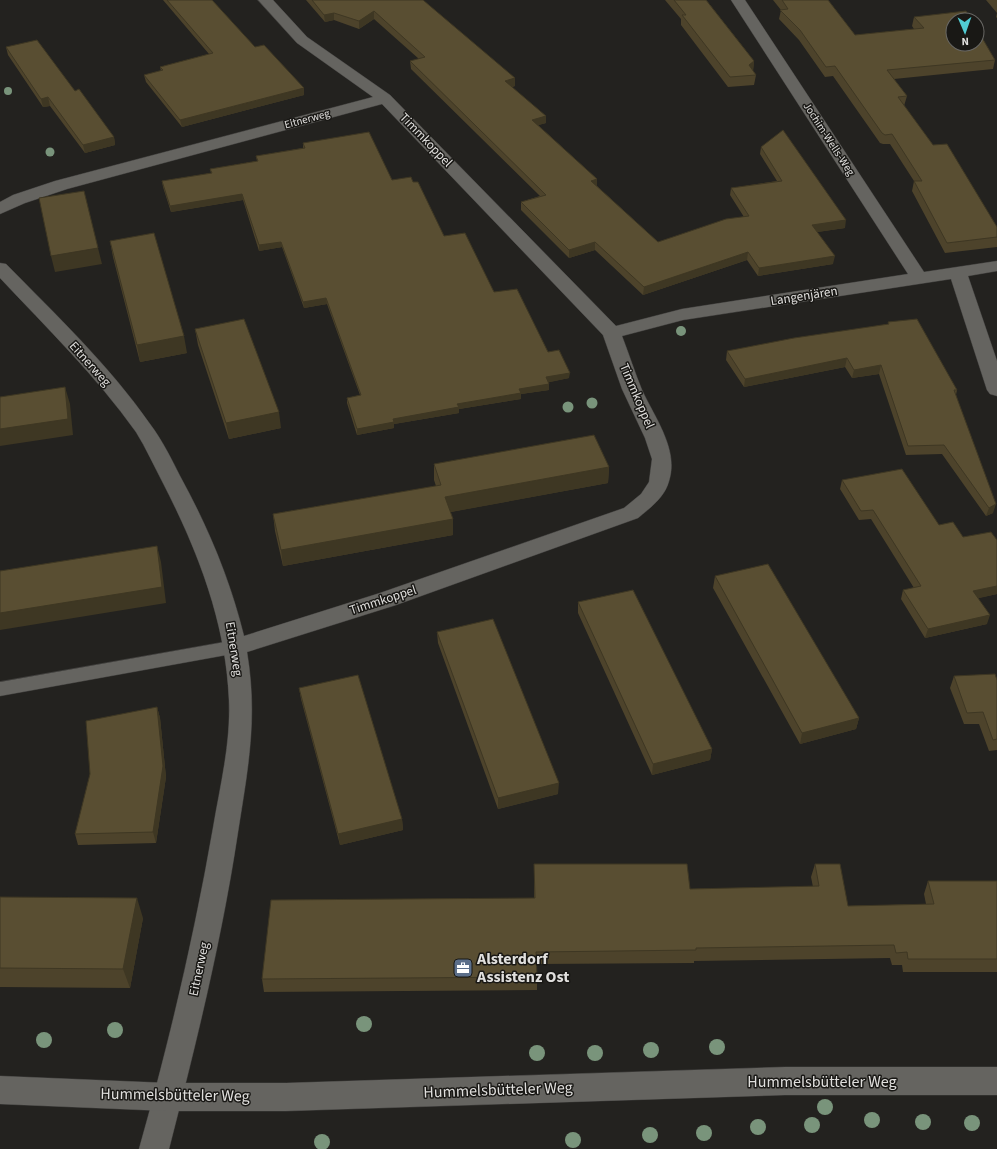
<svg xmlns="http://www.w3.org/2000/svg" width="997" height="1149" viewBox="0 0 997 1149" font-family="'Source Sans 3',sans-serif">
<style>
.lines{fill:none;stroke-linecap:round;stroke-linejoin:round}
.lane-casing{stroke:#3f3e3c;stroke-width:1}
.street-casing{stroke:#3f3e3c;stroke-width:1}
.secondary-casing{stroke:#3f3e3c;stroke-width:1}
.lane{fill:#656460;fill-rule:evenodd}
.street{fill:#656460;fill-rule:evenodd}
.secondary{fill:#656460;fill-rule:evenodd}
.tree{fill:#79947b}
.wall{fill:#4d432b}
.shaded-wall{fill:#3e3723}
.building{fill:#594e32;stroke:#3e3723}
.labels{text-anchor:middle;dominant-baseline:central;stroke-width:3;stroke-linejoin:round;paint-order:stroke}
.far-street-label{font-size:11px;fill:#e0dfdd;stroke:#191815}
.street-label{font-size:13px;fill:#e0dfdd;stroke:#191815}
.near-poi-label{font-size:16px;font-weight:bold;fill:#e0dfdd;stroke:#191815;text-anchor:start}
.near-street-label{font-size:16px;fill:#e0dfdd;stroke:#191815}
</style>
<rect width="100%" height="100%" fill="#23221f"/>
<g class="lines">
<defs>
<path id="lane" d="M236,640L243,642L245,647L243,652L0,696V682Z"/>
<path id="street" d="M258,0H273L307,37L390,95L616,326L682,309L908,274L731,0H745L924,272L997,261V271L968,276L997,361V396L990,394L987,390L951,279L683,320L622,336C629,354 635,373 642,390C655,418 679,450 669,481C665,497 650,508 638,518L396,605L247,652C258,718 248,768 238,832C222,939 196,1044 169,1149H139C169,1043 194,937 213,828C220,786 231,743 229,700C226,623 198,551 163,483C154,466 146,448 136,432C96,376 47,328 0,278V263L6,264C56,315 109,365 150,424C162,440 171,458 180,476C208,527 230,579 244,636L380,593L624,508L641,494L649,482L652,459L645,438L622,389L603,335L382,104L67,189L25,203L0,214V202L13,195L55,181L373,97L297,43Z"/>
<path id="secondary" d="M785,1067H997V1095H785L286,1111H168L0,1104V1076L168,1083H286Z"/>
</defs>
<!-- lane casing -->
<use href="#lane" class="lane-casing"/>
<!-- street casing -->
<use href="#street" class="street-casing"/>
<!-- secondary casing -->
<use href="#secondary" class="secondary-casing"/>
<!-- lane -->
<use href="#lane" class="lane"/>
<!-- street -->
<use href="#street" class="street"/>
<!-- secondary -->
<use href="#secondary" class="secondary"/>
</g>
<!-- trees -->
<g class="tree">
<circle cx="8" cy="91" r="4"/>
<circle cx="50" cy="152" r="4.5"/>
<circle cx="681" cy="331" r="5"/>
<circle cx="592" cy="403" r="5.5"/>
<circle cx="568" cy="407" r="5.5"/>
<circle cx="364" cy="1024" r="8"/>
<circle cx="115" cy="1030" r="8"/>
<circle cx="44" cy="1040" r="8"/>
<circle cx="717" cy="1047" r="8"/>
<circle cx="651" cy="1050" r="8"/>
<circle cx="537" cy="1053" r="8"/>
<circle cx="595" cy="1053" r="8"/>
<circle cx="825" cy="1107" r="8"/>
<circle cx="872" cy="1120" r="8"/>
<circle cx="923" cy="1122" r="8"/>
<circle cx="972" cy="1123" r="8"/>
<circle cx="812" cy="1125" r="8"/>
<circle cx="758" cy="1127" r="8"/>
<circle cx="704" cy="1133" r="8"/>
<circle cx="650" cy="1135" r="8"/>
<circle cx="573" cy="1140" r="8"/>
<circle cx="322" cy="1142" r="8"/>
</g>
<!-- wall -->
<path class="wall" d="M163,0H212L255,47L304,95L182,127L146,82L144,75L161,71L160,67L209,54Z
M306,0H423L515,86L512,87L546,123L538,125L597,179V186L658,242L744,217L730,195L731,188L777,181L760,154L761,147L845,228L817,232L833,264L758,276L747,260L643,295L595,250L569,258L521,210V202L540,196L411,69L410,61L419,59L374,19L359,29L334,20L325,22Z
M665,0H707V1L754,61L753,71L756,75L754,85L728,87L681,25V19Z
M773,0H828L855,35L914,29L912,26L914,17L995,60L993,69L894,79L907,96L904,106L933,145L997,227V247L945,253L912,191L914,181L890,144H883L880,143L833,76L825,77L799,40L779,19L781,10Z
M986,0H997V18L996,17L997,13Z
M6,47L75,91L114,137L115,145L85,153L50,106L43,107L8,55Z
M303,143L392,180L413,182L444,236L548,352L569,378L549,382V390L521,394V399L459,409V413L394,424V428L357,435L347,403V398L360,395L327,304L304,308L282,247L259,251L243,200L171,212L163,187L162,181L211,173L210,169L257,161L256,156L303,148Z
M110,241L187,353L140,362L113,257Z
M888,322L957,390L956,395L993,513L986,516L942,454L906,455L879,374L852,378L845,367L744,387L726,360L727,351L888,324Z
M195,329L281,428L229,439L198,345Z
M434,464L609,467L608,483L450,512L453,519V535L283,566L275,531L273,514L436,486L434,480Z
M842,480L939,525L963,537L997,540V594L978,598L987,624L925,638L901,599L903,590L914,588L871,519L859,520L840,489Z
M715,576L859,718L856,729L800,744L713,588Z
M578,602L712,749L710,760L652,775L578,613Z
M437,632L558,794L498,809L438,643Z
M954,676L997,680V750L989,751L979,724H964L950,688Z
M299,688L402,819L403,830L340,845L301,699Z
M157,707L160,718L166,777L156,843L78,845L75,834Z
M534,864L690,889L813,887L811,877L815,864L848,906L926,904L924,894L928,881H997V972H903L902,965H892L890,958L694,961V963L537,964V990L264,992L262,979L534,898Z
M0,897L143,918L130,988L0,987Z"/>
<!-- shaded-wall -->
<path class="shaded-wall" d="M374,11V19L359,29V21Z
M334,13V20L325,22L324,15Z
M754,61L753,71L749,65Z
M515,78V86L505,88V81Z
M304,88V95L182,127L180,120Z
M48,97L50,106L43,107L41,99Z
M546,116V123L532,127V120Z
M114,137L115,145L85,153L83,145Z
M597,179V187L591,181Z
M242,194L243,200L171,212L170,206Z
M846,220L845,228L811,233L812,225Z
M281,242L282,247L259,251V245Z
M595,242V250L569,258V250Z
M98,248L102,264L55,272L51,256Z
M748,252L747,260L643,295L644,287Z
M835,256L833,264L758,276L759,268Z
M326,298L327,304L304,308L303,302Z
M184,336L187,353L140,362L137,345Z
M847,358L845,367L744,387L745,379Z
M881,365L879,374L852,378L854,370Z
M570,373L569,378L546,383V377Z
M549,384V390L521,394V399L459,409V413L394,424V428L357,435V429L393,419L519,389Z
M65,387L70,404L73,435L0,446V429Z
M279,412L281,428L229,439L226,423Z
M609,467L608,483L446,513L445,497Z
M996,504L993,513L986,516L989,508Z
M453,519V535L283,566L281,550Z
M157,546L161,562L166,603L0,630V613Z
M997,586V594L971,600L973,591Z
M990,615L987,624L925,638L928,629Z
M157,707L160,718L166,777L156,843L153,832Z
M859,718L856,729L800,744L802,733Z
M712,749L710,760L652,775L653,764Z
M559,783L558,794L498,809V798Z
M402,819L403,830L340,845L338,834Z
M137,898L143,918L130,988L123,969Z"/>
<!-- building -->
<path class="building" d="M167,0H212L255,47L264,45L304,88L180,120L144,75L163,70L160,67L213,53Z
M312,0H423L515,78L505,81L546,116L532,120L597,179L591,181L658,242L726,219L749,216L731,188L782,181L761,147L783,130L846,220L812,225L835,256L759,268L748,252L644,287L595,242L569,250L521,202L546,195L410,61L425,57L374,11L359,21L334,13L324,15Z
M674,0H706L754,61L749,65L756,75L730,77L682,15H686Z
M782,0H828L855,35L924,28L914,17L966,11L971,20H953V44H977V29L995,60L887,70L907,96L898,97L933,145L947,144L997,227V237L947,243L914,181H922L892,134L885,135L882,133L835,66L826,67L800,30L780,10L788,9Z
M37,40L75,91L79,89L114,137L83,145L48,97L41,99L6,47Z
M369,132L392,180L411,177L413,182H418L444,236L465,233L494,292L517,289L548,352L559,350L570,373L546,377L549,384L519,389L521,393L457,404L459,407L393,419L394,422L357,429L347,398L361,395L326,298L303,302L281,242L259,245L242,194L170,206L162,181L212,173L210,169L258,161L256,156L305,148L303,143Z
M84,191L98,248L51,256L39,198Z
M154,233L184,336L137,345L110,241Z
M244,319L279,412L226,423L195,329Z
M917,319L957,390H954L996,504L989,508L944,445L908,446L881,365L854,370L847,358L745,379L727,351L794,338L889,324L888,322Z
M65,387L68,419L0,429V397Z
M594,435L609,467L445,497L453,519L281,550L273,514L441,485L434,464Z
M902,469L939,525L953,522L963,537L991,532L997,540V586L973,591L990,615L928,629L903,590L921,586L873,510L861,511L842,480Z
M157,546L162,587L0,613V571Z
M768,564L859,718L802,733L715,576Z
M633,590L712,749L653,764L578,602Z
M493,619L559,783L498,798L437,632Z
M995,674L997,680V739L993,740L983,712L967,713L954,676Z
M358,675L402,819L338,834L299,688Z
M157,707L163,766L153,832L75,834L90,774L86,721Z
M534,864H687L690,889L819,886L815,864H840L848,906L934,904L928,881H997V959H908L907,952L896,953L894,945L696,948V950L536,952L537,977L262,979L271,900L535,898Z
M0,897L137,898L123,969L0,968Z"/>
<!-- icons -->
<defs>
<symbol id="office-square" viewBox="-11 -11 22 22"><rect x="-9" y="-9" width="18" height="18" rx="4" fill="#5c6f8a" stroke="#191815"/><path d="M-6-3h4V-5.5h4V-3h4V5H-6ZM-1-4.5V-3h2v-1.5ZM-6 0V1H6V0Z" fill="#fff"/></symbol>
</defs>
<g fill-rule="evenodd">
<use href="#office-square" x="452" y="957" width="22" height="22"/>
</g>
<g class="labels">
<!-- far-street labels -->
<g class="far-street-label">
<text transform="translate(307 119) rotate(-15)">Eitnerweg</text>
<text transform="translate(829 139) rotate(57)">Jochim-Wells-Weg</text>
</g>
<!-- street labels -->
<g class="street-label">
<text transform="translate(426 140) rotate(46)">Timmkoppel</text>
<text transform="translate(804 296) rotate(-9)">Langenjären</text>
<text transform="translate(90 364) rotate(48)">Eitnerweg</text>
<text transform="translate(637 396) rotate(67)">Timmkoppel</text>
<text transform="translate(383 600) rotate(-18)">Timmkoppel</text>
<text transform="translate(234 649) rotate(81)">Eitnerweg</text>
<text transform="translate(199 969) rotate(-78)">Eitnerweg</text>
</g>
<!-- near-poi labels -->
<g class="near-poi-label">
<text x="477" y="959">Alsterdorf<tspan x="477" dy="18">Assistenz Ost</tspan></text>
</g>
<!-- near-street labels -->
<g class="near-street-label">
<text x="822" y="1082">Hummelsbütteler Weg</text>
<text transform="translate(498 1090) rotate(-2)">Hummelsbütteler Weg</text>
<text transform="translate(175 1095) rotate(1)">Hummelsbütteler Weg</text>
</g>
</g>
<!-- north arrow -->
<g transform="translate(965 32) rotate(178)"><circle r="19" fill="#191815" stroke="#696865"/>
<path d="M0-3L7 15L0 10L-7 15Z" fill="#51ccd3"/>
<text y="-6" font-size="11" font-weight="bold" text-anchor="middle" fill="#e0dfdd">N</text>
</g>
</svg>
